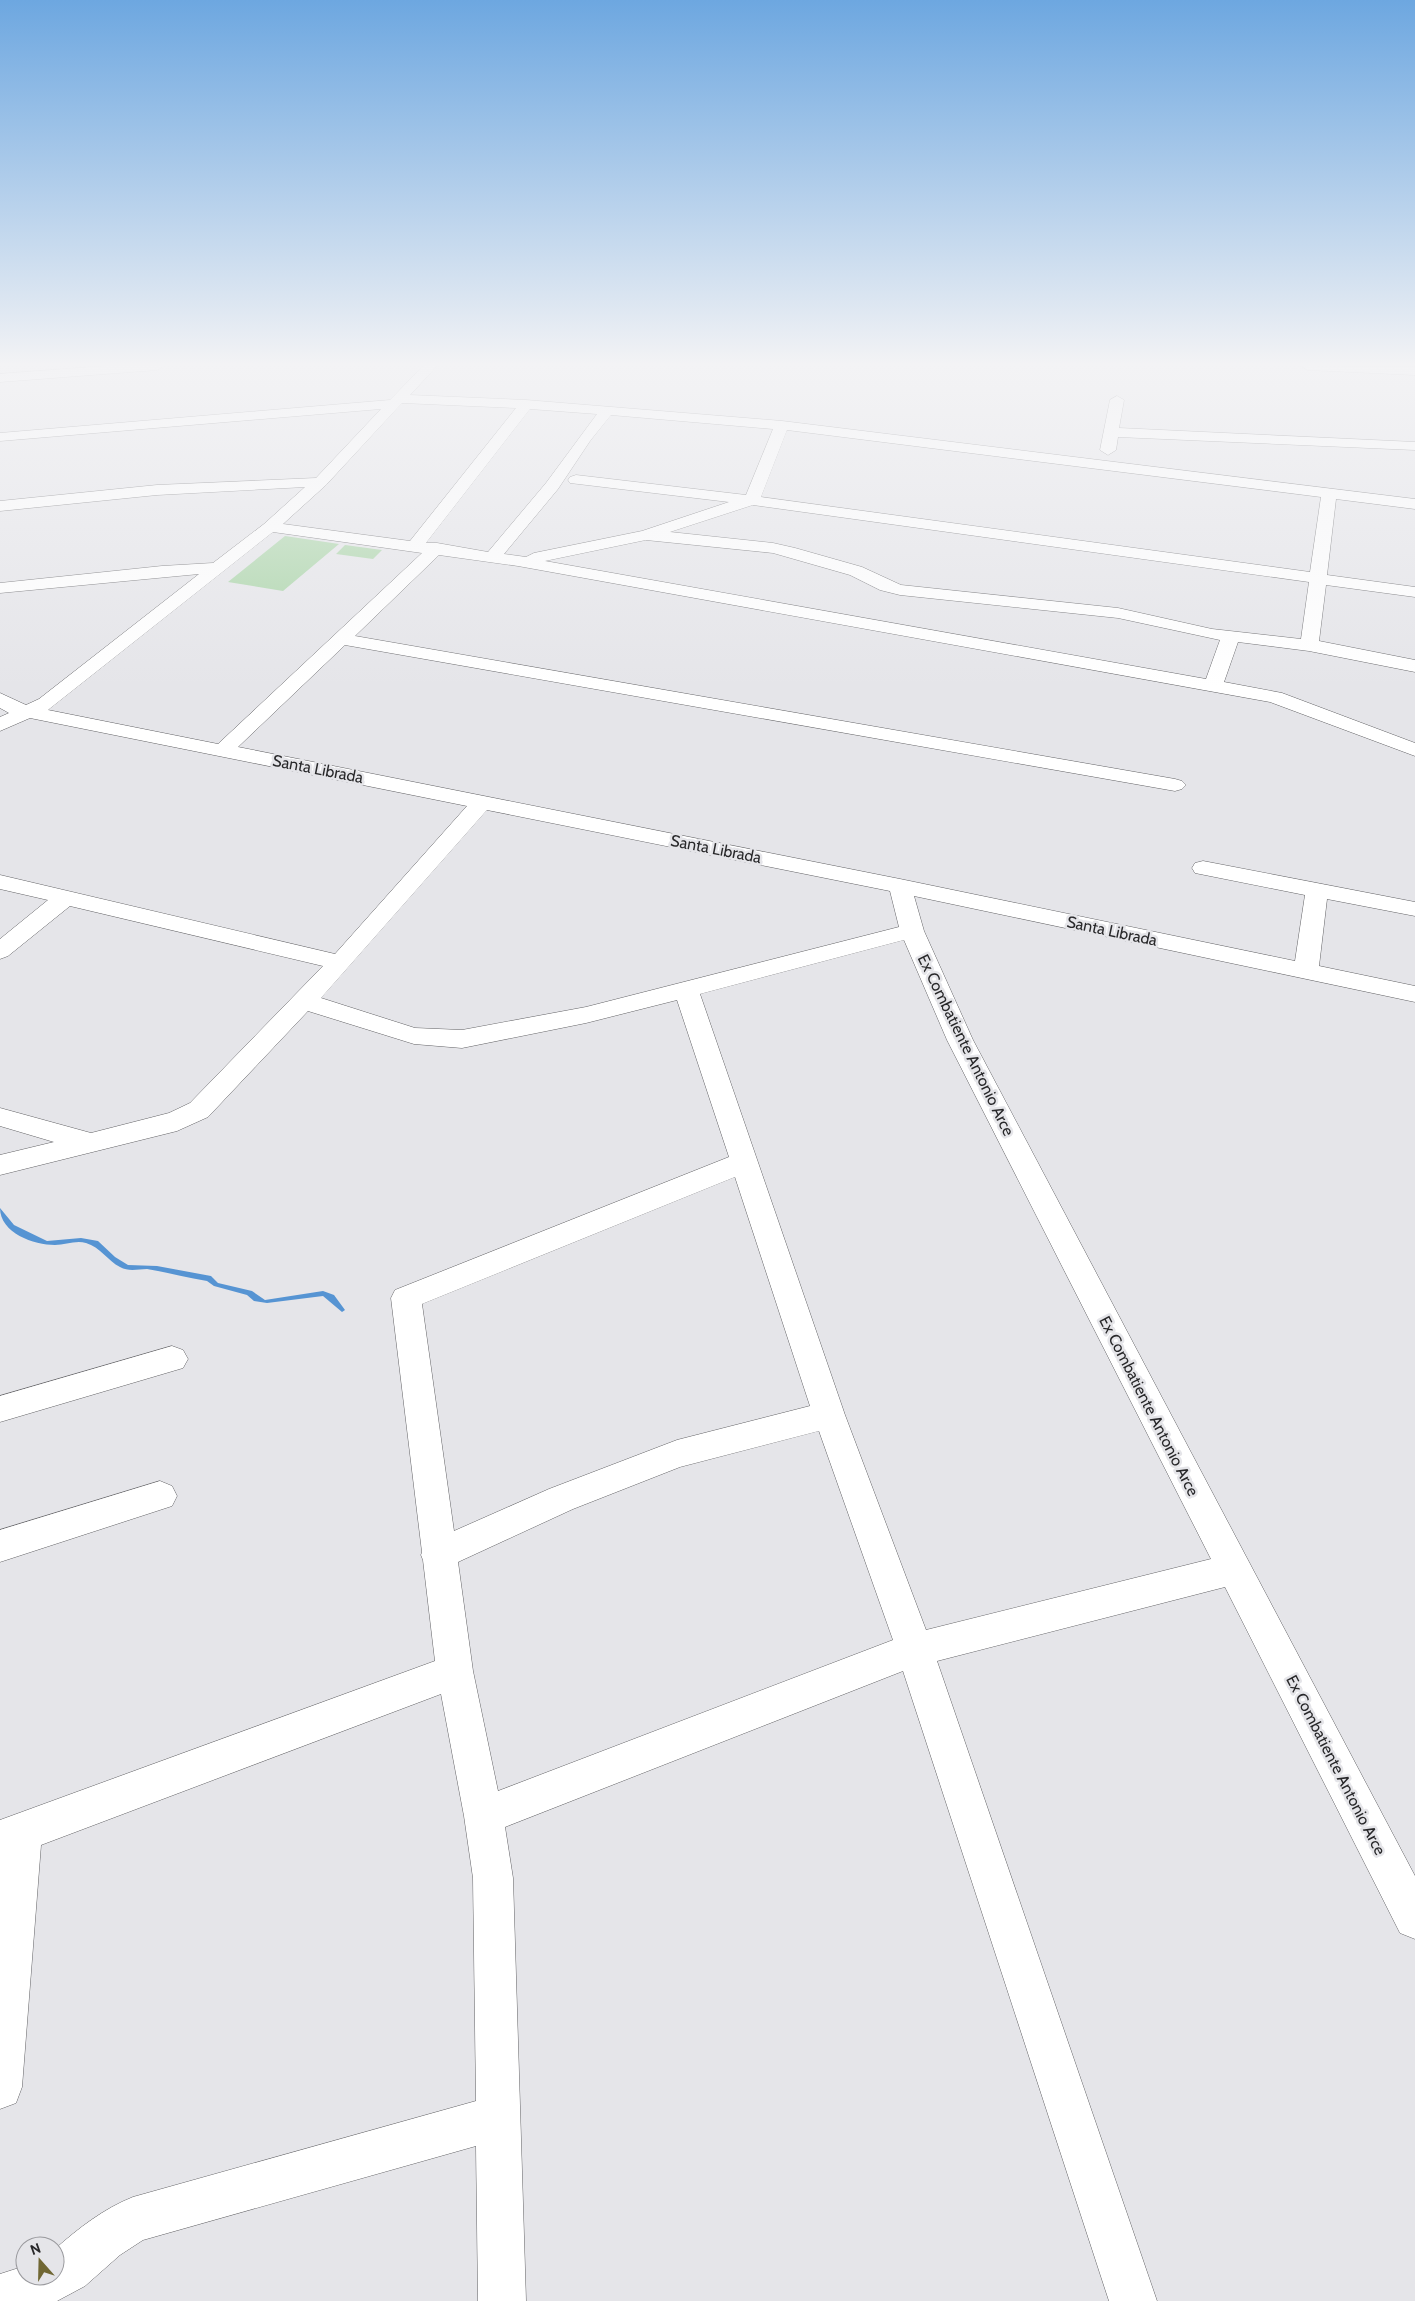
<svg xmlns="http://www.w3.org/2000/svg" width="1415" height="2301" viewBox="0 0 1415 2301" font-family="Cabin,sans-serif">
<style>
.green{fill:#a9d4a7}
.water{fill:#5694d3}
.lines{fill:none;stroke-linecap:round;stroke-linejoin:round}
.minor-casing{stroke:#636366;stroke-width:1}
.minor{fill:#fff;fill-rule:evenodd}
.labels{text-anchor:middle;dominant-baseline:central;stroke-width:5;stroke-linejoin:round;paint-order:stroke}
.street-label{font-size:16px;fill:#28282a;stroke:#e5e5e9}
</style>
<rect width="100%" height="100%" fill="#e5e5e9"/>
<!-- green -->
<path class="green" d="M285,536L339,544L283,591L228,582Z
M345,545L382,550L373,559L336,554Z"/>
<!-- water -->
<path class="water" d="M0,1208L14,1225L47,1241L81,1238L98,1241L115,1257L128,1265L157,1266L211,1276L218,1283L252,1291L265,1300L323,1291L334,1295L345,1310L342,1312L323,1296L267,1303L254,1301L247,1295L214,1286L207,1281C187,1278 167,1272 147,1269C138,1269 129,1272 120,1267C108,1261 100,1247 86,1243C76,1240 65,1245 55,1245C34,1245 0,1233 0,1208Z"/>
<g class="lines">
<defs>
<path id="minor" d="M105,366H164L157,370L0,382V374Z
M423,366H437L410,395L526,400L782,421L1415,499V509L1336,499L1327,575L1415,587V597L1326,585L1319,641L1415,660V672L1309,651L1238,642L1224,682L1282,693L1415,743V756L1270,702L518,566L439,555L355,636L1175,779L1182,781L1186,785L1182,789L1175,791L345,645L238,747L900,879L1295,961L1305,895L1195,873L1192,868L1195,863L1203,861L1415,902V916L1327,899L1319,966L1415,986V1002L914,896L924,931L973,1040L1415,1876V1939L1400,1933L1225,1587L937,1661L1157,2301H1109L903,1671L505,1827L513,1878L526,2301H478L476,2146L143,2240L120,2255L85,2286L57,2301H0V2274L25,2266V2276H55V2249C79,2228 103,2209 133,2197L476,2101L473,1878L464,1816L441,1694L41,1845L22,2087L16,2103L0,2109V1820L435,1661L423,1560L421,1555L422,1552L391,1298L395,1290L729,1157L677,1000L586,1023L462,1048L414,1044L308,1011L208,1117L177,1131L0,1175V1155L54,1142L0,1126V1108L91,1133L169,1113L190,1103L323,966L70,906L8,956L0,959V939L48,900L0,889V875L335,954L467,806L30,718L0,731V717L9,713L0,708V693L26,705L39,699L199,574L0,593V583L162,566L213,563L264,524L305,487L157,495L0,511V501L157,485L316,478L381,409L0,441V433L390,400ZM402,403L516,408L410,541L283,524L326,485ZM530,409L597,414L546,483L488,552L437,543H426ZM611,415L773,429L746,495L576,475L570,477L568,480L570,483L729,502L642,531L534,553L526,557L504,554L558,489L590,441ZM787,430L1321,497L1310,572L761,497ZM753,505L1309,582L1301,639L1212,629L1118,608L901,585L862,567L795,548L773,543L670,532ZM273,532L422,553L218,744L48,710ZM646,540L773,553L850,575L880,590L900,595L1118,618L1220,640L1206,679L545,561ZM487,810L890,891L899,927L586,1007L462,1030L415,1028L321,998ZM904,940L947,1040L1211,1559L926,1630L845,1415L700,994ZM735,1177L810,1406L677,1440L549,1489L454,1531L422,1304ZM819,1431L893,1640L498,1791L473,1671L458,1562L573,1509L680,1467Z
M1301,366L1415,367V375L1308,370Z
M1117,396L1124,400L1119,428L1415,442V450L1118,437L1116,450L1108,455L1100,450L1110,400Z
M172,1346L183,1350L188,1359L183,1368L0,1422V1396Z
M160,1481L172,1486L177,1496L172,1506L0,1562V1530Z"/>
</defs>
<!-- minor casing -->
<use href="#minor" class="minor-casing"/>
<!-- minor -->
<use href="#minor" class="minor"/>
</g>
<!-- sky -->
<linearGradient id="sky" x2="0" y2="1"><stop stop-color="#6da7e0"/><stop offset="0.53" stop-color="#f3f3f5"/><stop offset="1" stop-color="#f3f3f5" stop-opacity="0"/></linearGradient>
<rect width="1415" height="688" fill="url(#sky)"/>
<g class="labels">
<!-- street labels -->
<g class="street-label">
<text transform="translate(318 769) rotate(11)">Santa Librada</text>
<text transform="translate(716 849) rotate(11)">Santa Librada</text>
<text transform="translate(1112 931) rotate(12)">Santa Librada</text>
<text transform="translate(966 1045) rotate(64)">Ex Combatiente Antonio Arce</text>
<text transform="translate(1149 1406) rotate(63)">Ex Combatiente Antonio Arce</text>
<text transform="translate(1336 1765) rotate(63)">Ex Combatiente Antonio Arce</text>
</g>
</g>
<!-- north arrow -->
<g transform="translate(40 2261) rotate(340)"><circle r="24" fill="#e5e5e9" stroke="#99999d"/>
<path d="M0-4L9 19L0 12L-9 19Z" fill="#706734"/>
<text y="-8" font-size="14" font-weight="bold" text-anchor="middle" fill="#28282a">N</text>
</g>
</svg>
